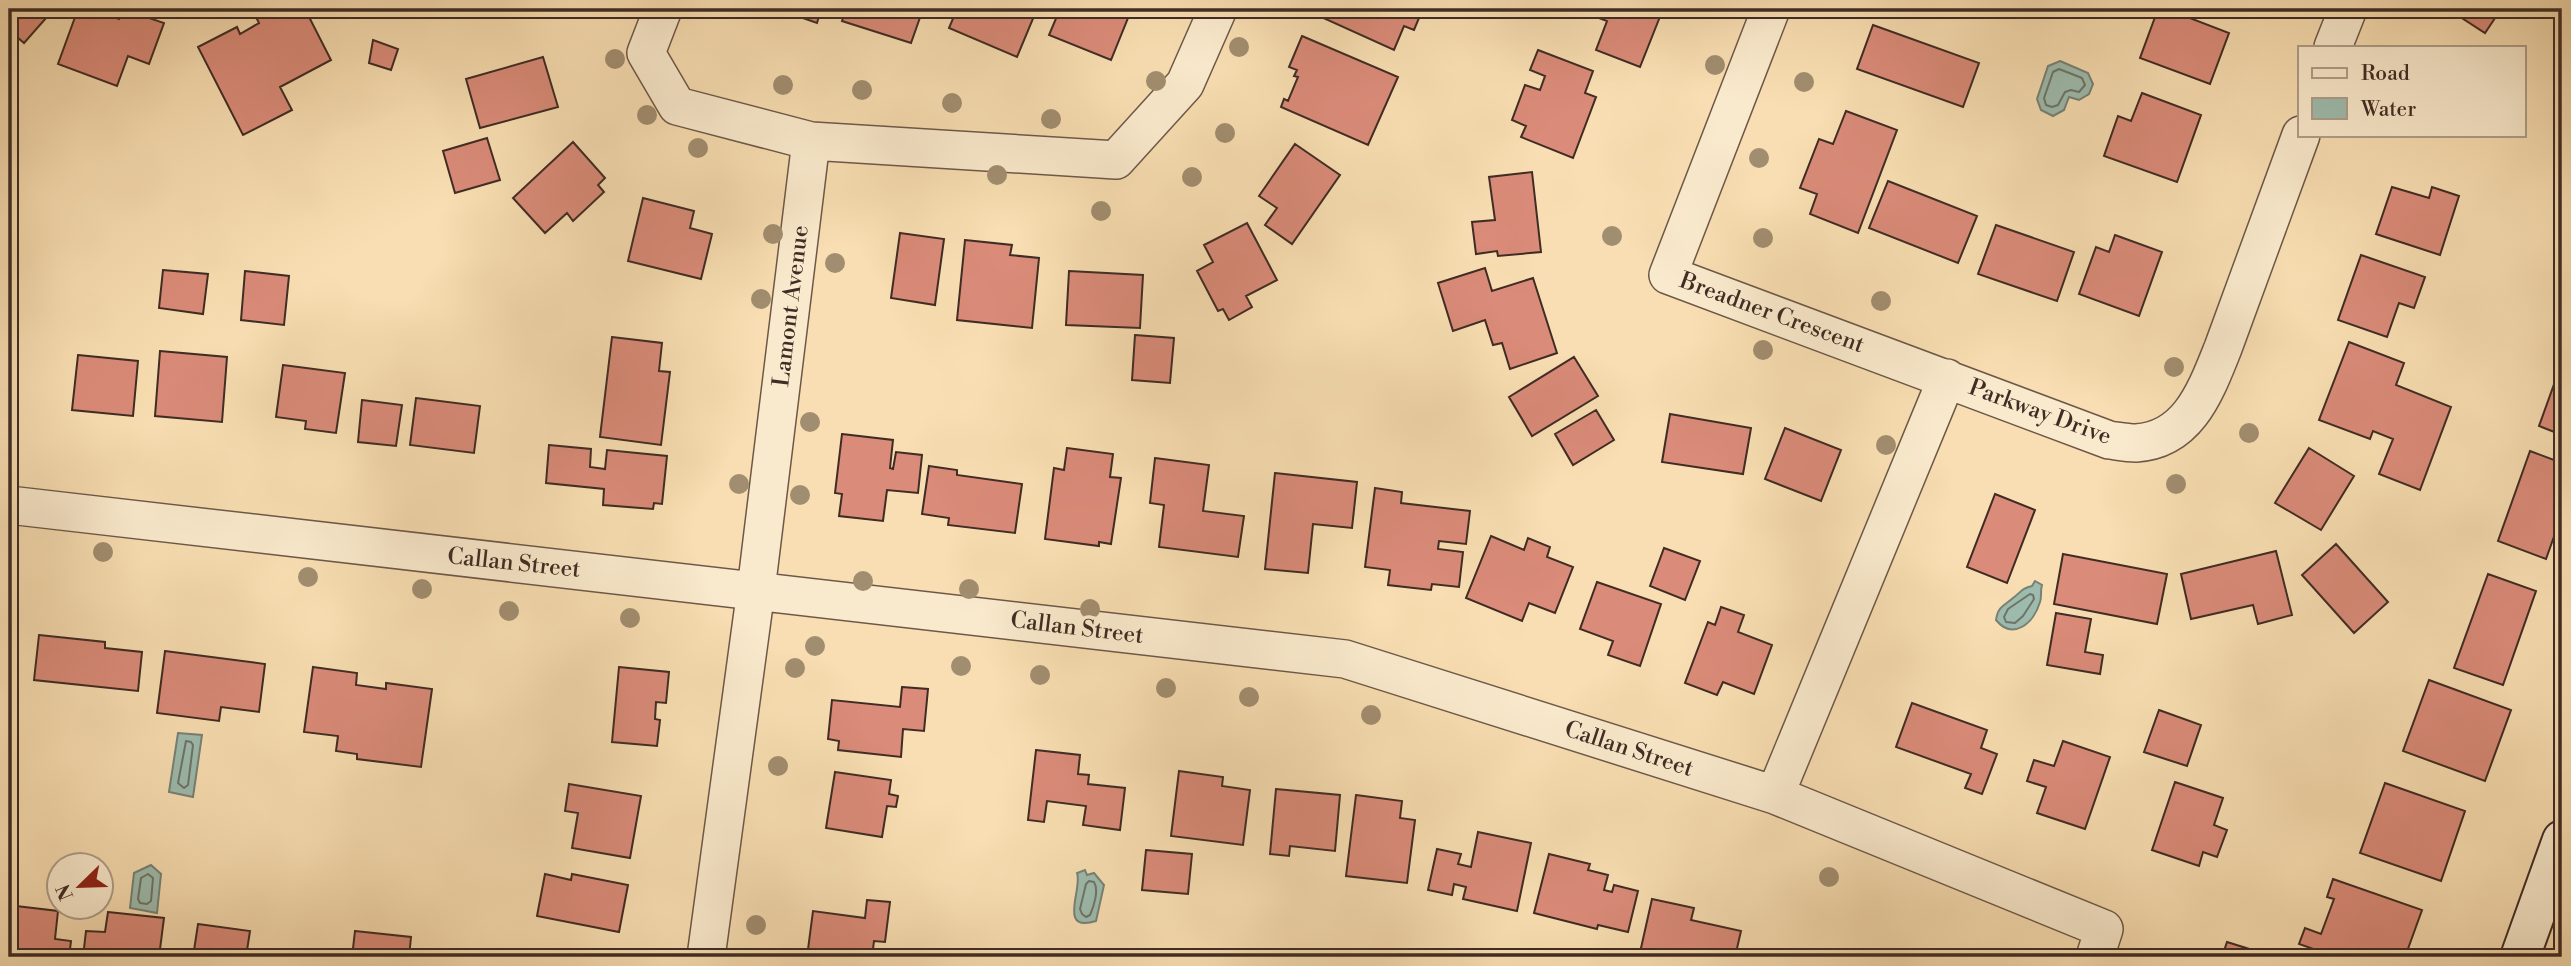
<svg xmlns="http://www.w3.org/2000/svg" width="2571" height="966" viewBox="0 0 2571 966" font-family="'Libre Bodoni',serif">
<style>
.water{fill:#9dbcae;stroke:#778277;stroke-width:2}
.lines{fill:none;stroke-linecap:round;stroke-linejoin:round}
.shore{stroke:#6e7469;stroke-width:2}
.building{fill:#da8b79;stroke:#3f2c24;stroke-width:2}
.street-casing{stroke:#6d5848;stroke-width:40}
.secondary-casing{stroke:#3f2c24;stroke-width:42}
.street{stroke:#faeacd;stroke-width:37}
.secondary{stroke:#faeacd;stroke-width:38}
.tree{fill:#a18d6f}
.labels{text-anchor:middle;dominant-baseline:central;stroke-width:7;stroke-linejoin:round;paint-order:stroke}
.street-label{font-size:23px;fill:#3f2c24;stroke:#faeacd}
</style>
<rect width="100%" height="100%" fill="#f8deb2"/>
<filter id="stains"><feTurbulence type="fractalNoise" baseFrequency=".00286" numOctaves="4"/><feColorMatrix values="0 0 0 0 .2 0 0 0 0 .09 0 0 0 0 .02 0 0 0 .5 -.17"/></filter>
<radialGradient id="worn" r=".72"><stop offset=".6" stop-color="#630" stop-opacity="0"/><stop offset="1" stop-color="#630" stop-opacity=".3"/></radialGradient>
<!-- water -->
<path class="water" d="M2060,61L2088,73L2093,84L2089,94L2079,100L2069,97L2064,110L2053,116L2041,110L2037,99L2048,66Z
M2035,581L2042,585C2040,591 2042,597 2040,602C2034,623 2013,641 1996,620C1998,606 2004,606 2013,598C2021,592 2022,588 2032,586Z
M178,733L202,735L193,797L169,792Z
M151,865L161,874L157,913L130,908L134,873Z
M1085,870L1087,875L1094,873L1104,885L1096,921C1057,933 1083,889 1077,873Z"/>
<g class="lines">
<!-- shore -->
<path class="shore" d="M2059,69L2082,78L2085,85L2079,92L2071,90L2065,92L2058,105L2052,107L2046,105L2044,98L2053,72Z
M2030,594L2033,595L2034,599L2023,616L2015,623L2006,622L2004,617L2008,609Z
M186,741L191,742L193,745L188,785L184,788L178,783Z
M148,874L153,878L151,901L147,904L140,903L138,899L141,878Z
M1089,881L1094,882C1099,890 1094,906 1090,915L1086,917L1082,914L1080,909L1086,884Z"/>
</g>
<!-- building -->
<path class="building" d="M9,9H54L24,43L9,30Z
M78,9H92L119,19L123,9L164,23L149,64L128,56L117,86L58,64Z
M268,9H305L331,60L280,87L292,110L243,135L198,47L237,27L240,34L259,23L255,15Z
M510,9H556V13L510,11Z
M777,9H821L817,23Z
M846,9H923L911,43L842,21Z
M957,9H1037L1017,57L949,28Z
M1060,9H1120L1130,13L1111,60L1049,35Z
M1322,9H1412L1410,14L1419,18L1414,30L1404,26L1394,50L1319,16Z
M1581,9H1663L1640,67L1596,50L1607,21L1580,11Z
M2158,9L2163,11L2164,9H2190L2187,17L2229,33L2210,84L2140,58Z
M2448,9H2501L2485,33Z
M1873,25L1979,63L1963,107L1857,69Z
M1302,36L1398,77L1368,145L1281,107L1284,99L1288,101L1298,77L1294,76L1297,70L1289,67Z
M373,40L398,49L391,70L369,63Z
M1538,50L1593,71L1585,93L1596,97L1573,158L1521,137L1526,126L1512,120L1525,85L1540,90L1545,76L1530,70Z
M543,57L558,107L480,128L466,79Z
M2142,93L2201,115L2177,182L2104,156L2118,116L2131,121Z
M1846,111L1897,130L1858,233L1810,214L1817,194L1800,188L1819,139L1833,144Z
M487,138L500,180L455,193L443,151Z
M573,142L605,178L598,185L604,192L573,221L567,213L545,233L513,198Z
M1295,144L1340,175L1292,244L1265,225L1277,208L1259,196Z
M1532,172L1541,252L1498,256L1497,251L1476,254L1472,222L1495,220L1489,177Z
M1888,181L1977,216L1958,263L1869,228Z
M2392,187L2429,198L2432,187L2459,196L2440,255L2376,234Z
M643,198L694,211L690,228L712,234L701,279L628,261Z
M1247,223L1277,280L1246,296L1252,307L1229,320L1223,309L1218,311L1197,271L1213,262L1204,245Z
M1996,225L2074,252L2057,301L1978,274Z
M900,233L944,239L935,305L891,298Z
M2115,235L2162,252L2139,316L2079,294L2096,247L2109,252Z
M965,240L1012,245L1010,255L1039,258L1032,328L957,320Z
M2361,255L2425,277L2414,308L2399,303L2387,337L2338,320Z
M1485,268L1492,291L1533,278L1557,353L1510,369L1502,343L1493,345L1485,320L1453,331L1438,283Z
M163,270L208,274L203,314L159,308Z
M245,271L289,276L284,325L241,320Z
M1069,271L1143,275L1140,328L1066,325Z
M1135,335L1174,338L1170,383L1132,380Z
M612,337L662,343L659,371L670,372L661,445L600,437Z
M2349,342L2404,363L2396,385L2451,407L2420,490L2379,474L2393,439L2373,431L2370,439L2319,420Z
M160,351L227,357L222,422L155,416Z
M78,355L138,361L133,416L72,410Z
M1574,357L1598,396L1532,436L1509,397Z
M2562,362V435L2539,426Z
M283,365L345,373L336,433L305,429L306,421L276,417Z
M416,398L480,406L474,453L410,445Z
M362,400L402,405L396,446L358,442Z
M1596,410L1614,440L1573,465L1555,434Z
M1670,414L1751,428L1743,474L1662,462Z
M1785,428L1841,450L1821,501L1765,479Z
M842,434L893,440L890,468L893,469L896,452L922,455L918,493L887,490L883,521L839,516L842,494L835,493Z
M549,445L591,449L590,467L605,469L607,450L667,456L662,504L654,503L653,509L603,505L604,489L546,483Z
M1067,448L1113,454L1110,477L1121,478L1111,544L1099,542V546L1045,539L1054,468L1064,470Z
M2309,448L2354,476L2321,530L2275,503Z
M2530,451L2562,463V514L2546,559L2498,541Z
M1155,458L1209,465L1203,511L1244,516L1238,557L1159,547L1164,505L1150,503Z
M929,466L957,470V475L1022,484L1015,533L948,525L949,518L922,514Z
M1275,473L1357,482L1352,528L1313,524L1308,573L1265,569Z
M1375,488L1402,492L1401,503L1470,511L1466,544L1439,541L1438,549L1463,552L1459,587L1432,584L1431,590L1388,585L1390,570L1365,567Z
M1995,494L2035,510L2007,583L1967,567Z
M1491,536L1524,550L1528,538L1550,547L1547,557L1573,567L1555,613L1529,603L1522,621L1466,598Z
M2336,544L2388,602L2354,633L2302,575Z
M1664,548L1700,561L1685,600L1650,586Z
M2276,551L2292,615L2258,624L2253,605L2191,619L2181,574Z
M2063,554L2167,574L2157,624L2054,604Z
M2488,574L2536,591L2503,685L2454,668Z
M1597,582L1661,604L1640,666L1608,655L1613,641L1580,629Z
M1721,607L1744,615L1738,632L1772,645L1754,694L1723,682L1717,695L1685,683L1708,622L1715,625Z
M2056,613L2091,619L2085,652L2103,655L2100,674L2047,665Z
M39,635L105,642V648L142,652L138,691L34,680Z
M165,651L265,664L259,712L221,707L219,721L157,713Z
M313,667L357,673L356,685L386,689V683L432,689L421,767L357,759V754L336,751L338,736L304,732Z
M619,667L669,672L666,703L656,702L655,719L660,720L657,746L612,742Z
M2429,680L2511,710L2485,781L2403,751Z
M902,687L928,689L924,731L903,729L901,757L838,750L839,741L828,739L832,700L900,707Z
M1912,703L1987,730L1981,748L1997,754L1982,794L1965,788L1971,774L1896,747Z
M2159,710L2201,725L2187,766L2144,752Z
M2063,741L2110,757L2085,829L2037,813L2046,787L2027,781L2034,760L2054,766Z
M1036,750L1080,755L1078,774L1089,775L1088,784L1125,788L1120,830L1083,825L1086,806L1047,801L1044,822L1028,820Z
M1179,771L1223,777L1222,786L1250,790L1243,845L1171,836Z
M835,772L891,780L889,794L898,796L896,807L887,806L882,837L826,828Z
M2175,782L2223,798L2214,825L2227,830L2217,857L2203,852L2199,866L2152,850Z
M2385,783L2465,811L2441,881L2360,853Z
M569,784L641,796L630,858L572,848L578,813L565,811Z
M1276,789L1340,795L1335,851L1290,846L1289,856L1270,854Z
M1356,795L1402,801L1400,818L1415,820L1407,883L1346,876Z
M1478,832L1531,843L1517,911L1463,899L1466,887L1454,884L1452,895L1428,890L1437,849L1461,854L1458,864L1471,867Z
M1146,850L1192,854L1188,894L1142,890Z
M1549,854L1590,864L1588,870L1608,875L1604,890L1612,892L1614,885L1638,891L1628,932L1598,925L1597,929L1534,913Z
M545,874L571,880L572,874L628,885L619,932L537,916Z
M2333,879L2422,910L2405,957H2336L2299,944L2305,928L2321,934L2334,899L2327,897Z
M1652,899L1694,908L1691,920L1741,931L1735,957H1639Z
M867,900L890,902L885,942L874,941L872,957H807L813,911L865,918Z
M16,906L58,911L55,939L71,941L69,957H10Z
M108,912L164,918L159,957H83L86,931L105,932Z
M198,924L250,931L246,957H193Z
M355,931L411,937L409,957H352Z
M2227,942L2275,957H2222Z
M553,950L612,957H552Z"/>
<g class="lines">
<defs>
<path id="street" d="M663,9L646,53L677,106L811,141L1116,160L1185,84L1218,9
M1771,9L1668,275L2109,440C2117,441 2127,443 2136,443C2189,440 2206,390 2223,348L2301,135
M2333,47L2348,9
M9,505L1345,659L1775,795L2104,929L2095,957
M1775,795L1947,378
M706,957L756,590L811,141"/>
<path id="secondary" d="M2520,957L2562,840"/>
</defs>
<!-- street casing -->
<use href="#street" class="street-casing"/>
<!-- secondary casing -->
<use href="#secondary" class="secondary-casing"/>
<!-- street -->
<use href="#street" class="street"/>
<!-- secondary -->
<use href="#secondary" class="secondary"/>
</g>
<!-- trees -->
<g class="tree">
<circle cx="1239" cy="47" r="10"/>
<circle cx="615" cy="59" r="10"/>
<circle cx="1715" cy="65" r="10"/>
<circle cx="1156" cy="81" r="10"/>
<circle cx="1804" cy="82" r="10"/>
<circle cx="783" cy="85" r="10"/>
<circle cx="862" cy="90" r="10"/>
<circle cx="952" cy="103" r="10"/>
<circle cx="647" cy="115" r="10"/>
<circle cx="1051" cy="119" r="10"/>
<circle cx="1225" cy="133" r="10"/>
<circle cx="698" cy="148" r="10"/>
<circle cx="1759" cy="158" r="10"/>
<circle cx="997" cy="175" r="10"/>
<circle cx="1192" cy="177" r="10"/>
<circle cx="1101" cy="211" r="10"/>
<circle cx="773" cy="234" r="10"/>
<circle cx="1612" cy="236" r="10"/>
<circle cx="1763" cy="238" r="10"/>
<circle cx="835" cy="263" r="10"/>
<circle cx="761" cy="299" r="10"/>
<circle cx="1881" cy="301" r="10"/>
<circle cx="1763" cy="350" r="10"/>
<circle cx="2174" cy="367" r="10"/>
<circle cx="810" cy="422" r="10"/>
<circle cx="2249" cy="433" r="10"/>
<circle cx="1886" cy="445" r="10"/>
<circle cx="739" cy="484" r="10"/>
<circle cx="2176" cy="484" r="10"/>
<circle cx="800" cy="495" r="10"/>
<circle cx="103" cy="552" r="10"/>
<circle cx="308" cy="577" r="10"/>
<circle cx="863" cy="581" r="10"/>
<circle cx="422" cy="589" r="10"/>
<circle cx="969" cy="589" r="10"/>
<circle cx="1090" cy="609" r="10"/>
<circle cx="509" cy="611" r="10"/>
<circle cx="630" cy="618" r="10"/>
<circle cx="815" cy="646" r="10"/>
<circle cx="961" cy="666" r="10"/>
<circle cx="795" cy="668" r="10"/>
<circle cx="1040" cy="675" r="10"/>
<circle cx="1166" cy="688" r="10"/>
<circle cx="1249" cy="697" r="10"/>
<circle cx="1371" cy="715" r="10"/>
<circle cx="778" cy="766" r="10"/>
<circle cx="1829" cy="877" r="10"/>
<circle cx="756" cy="925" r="10"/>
</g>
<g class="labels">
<!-- street labels -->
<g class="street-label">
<text transform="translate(791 306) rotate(-83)">Lamont Avenue</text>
<text transform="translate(1772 313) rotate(20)">Breadner Crescent</text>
<text transform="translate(2040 412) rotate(20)">Parkway Drive</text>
<text transform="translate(514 563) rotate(6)">Callan Street</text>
<text transform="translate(1077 628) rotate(7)">Callan Street</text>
<text transform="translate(1629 749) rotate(18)">Callan Street</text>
</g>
</g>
<!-- margin -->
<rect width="2571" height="966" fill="none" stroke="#f8deb2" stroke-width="35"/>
<rect x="10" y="10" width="2550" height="945" fill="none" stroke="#3f2c24" stroke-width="3.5"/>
<rect x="18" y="18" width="2536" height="931" fill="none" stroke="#3f2c24" stroke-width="2"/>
<!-- legend -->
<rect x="2298" y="46" width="228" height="91" fill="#faeacd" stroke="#af9e89" stroke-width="2"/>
<rect x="2312" y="68" width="35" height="10" fill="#faeacd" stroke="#af9e89" stroke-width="2"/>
<text x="2361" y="80" font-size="21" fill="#3f2c24">Road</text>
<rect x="2312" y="98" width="35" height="21" fill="#9dbcae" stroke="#af9e89" stroke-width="2"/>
<text x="2361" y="116" font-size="21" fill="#3f2c24">Water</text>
<!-- north arrow -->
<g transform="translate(80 886) rotate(247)"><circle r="33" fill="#faeacd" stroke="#af9e89" stroke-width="2"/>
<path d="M0-5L12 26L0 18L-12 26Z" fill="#8f2418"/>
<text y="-10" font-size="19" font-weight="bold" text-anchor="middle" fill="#3f2c24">N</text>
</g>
<rect width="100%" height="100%" filter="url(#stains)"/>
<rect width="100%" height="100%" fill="url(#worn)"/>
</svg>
